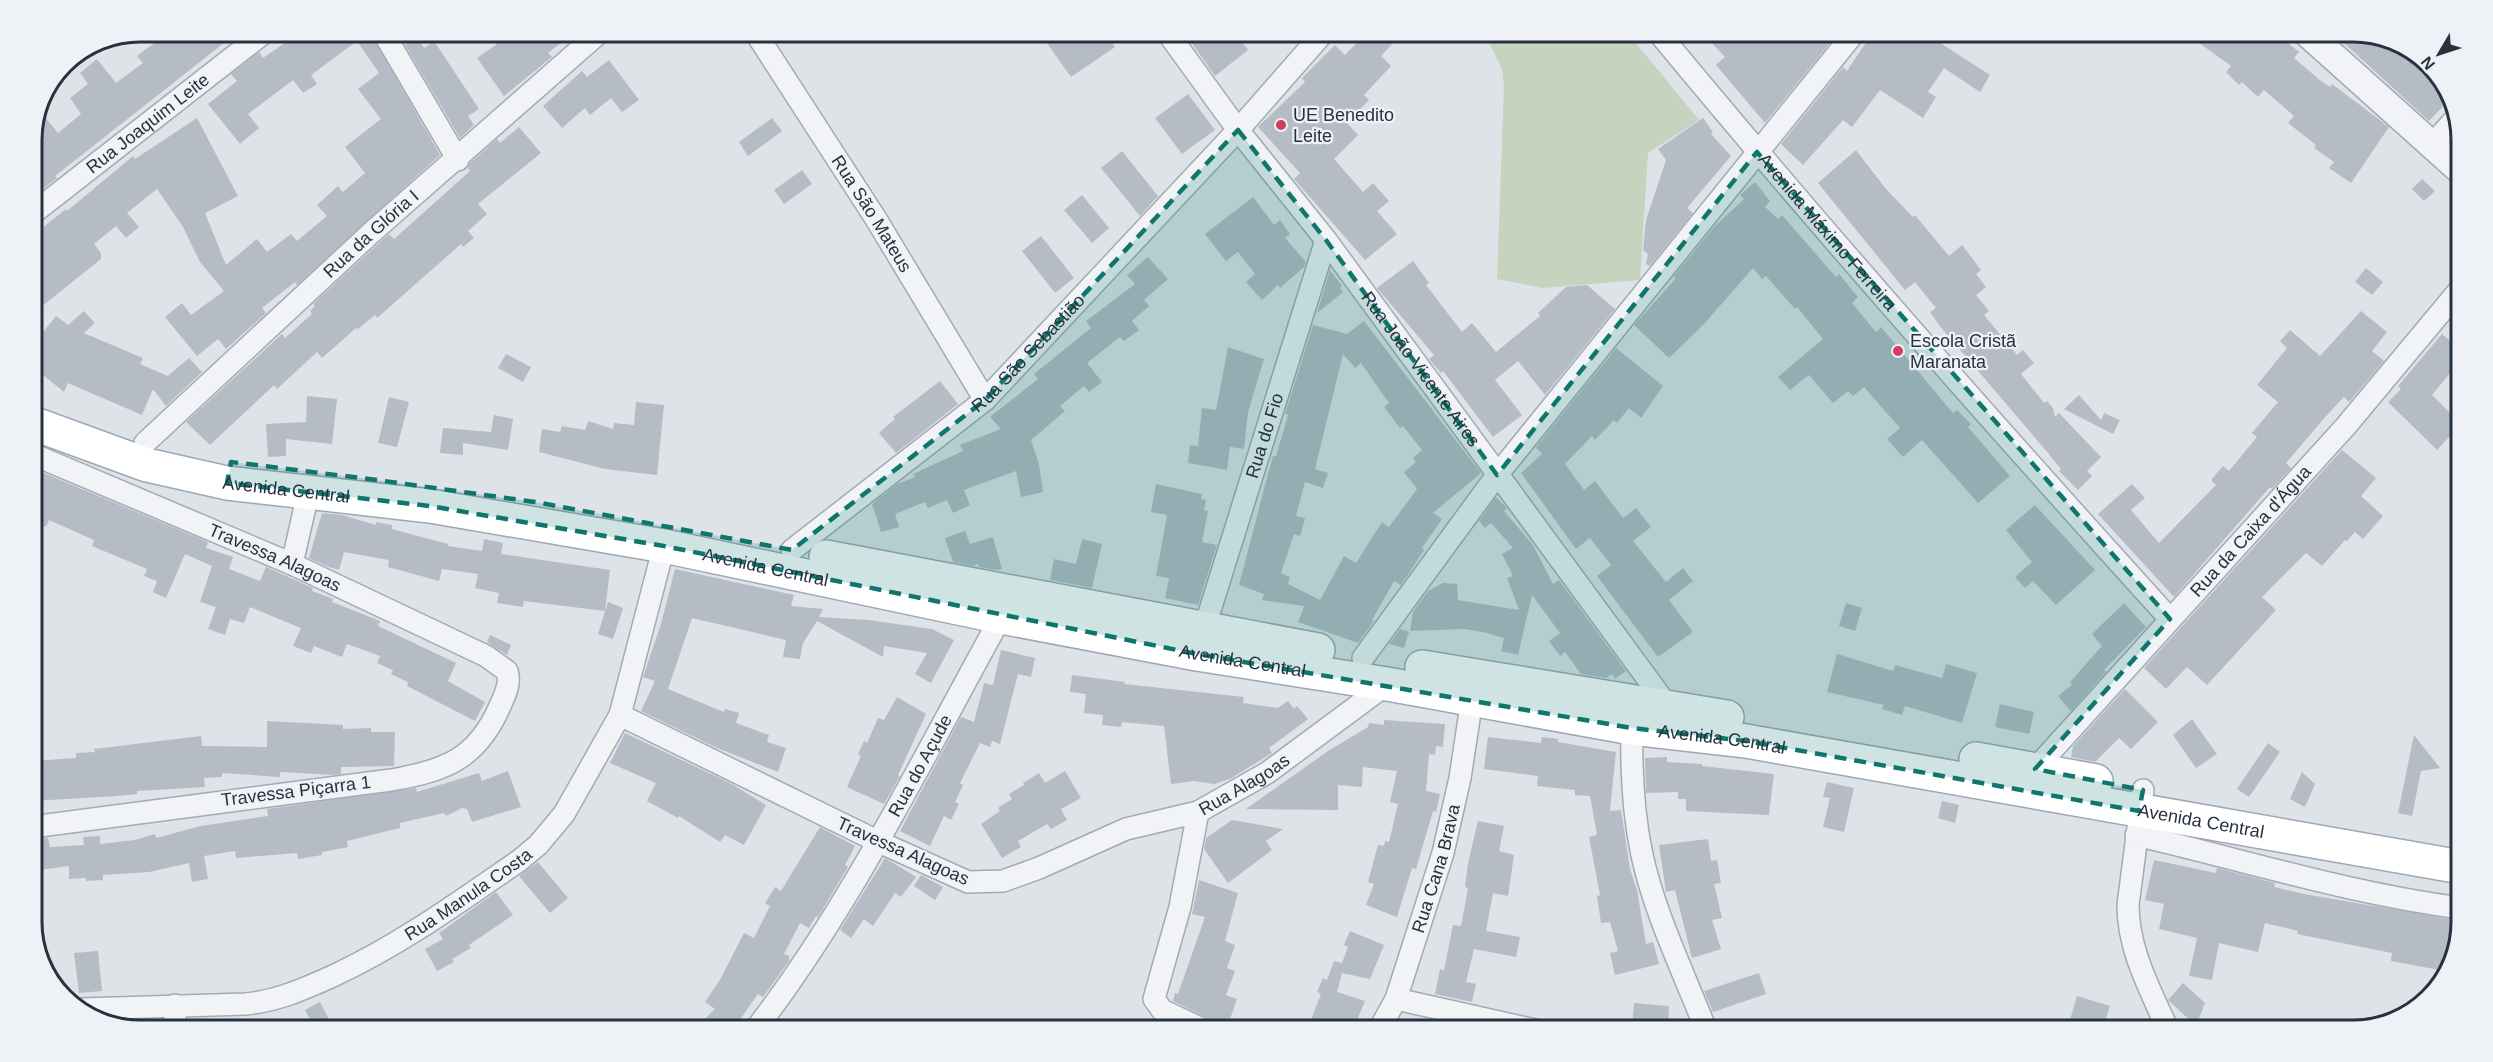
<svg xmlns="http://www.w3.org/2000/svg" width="2493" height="1062" viewBox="0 0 2493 1062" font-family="Arial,sans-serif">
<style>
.green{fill:#c5d3bf}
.building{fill:#b5bcc5;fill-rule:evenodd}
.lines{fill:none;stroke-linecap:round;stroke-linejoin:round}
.minor-casing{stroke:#a3aab2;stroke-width:24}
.tertiary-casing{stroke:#a3aab2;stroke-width:30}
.primary-casing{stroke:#9da8b4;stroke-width:36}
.minor{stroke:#f1f3f6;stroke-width:21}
.tertiary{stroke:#f1f3f6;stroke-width:27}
.primary{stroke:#fff;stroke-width:33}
.marked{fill:#0f766e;fill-opacity:0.2;stroke:#0f766e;stroke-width:4.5;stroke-dasharray:12 8;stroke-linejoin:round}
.poi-dot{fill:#d33d5f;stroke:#eef2f6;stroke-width:2}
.labels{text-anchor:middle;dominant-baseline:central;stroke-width:4.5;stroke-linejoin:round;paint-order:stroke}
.poi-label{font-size:18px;fill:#273240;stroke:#eef2f6;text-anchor:start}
.street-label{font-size:18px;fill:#273240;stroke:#eef2f6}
.rim{fill:none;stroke:#273240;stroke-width:3}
</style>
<rect width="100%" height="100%" fill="#dee3e8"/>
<!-- green -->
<path class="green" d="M1484,32H1627L1699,120L1648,153L1640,280L1543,288L1497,279L1504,86L1502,69Z"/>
<!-- building -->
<path class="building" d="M169,32H238L55,176L57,178L32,198V133L41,112L58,133L81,114L70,98L88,84L80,73L97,59L116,83L143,63L137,56Z
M283,32H370L440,155L297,285L295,282L262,308L266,313L226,349L218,339L197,356L165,317L182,303L191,315L224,291L200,262L183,227L157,189L127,213L139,227L126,238L116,226L94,244L101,253V259L41,307L32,296V236L66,209L67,211L133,156L135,159L197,118L238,196L205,213L226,265L257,239L267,252L291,234L297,241L327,216L317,205L338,186L343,192L365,173L345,147L381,119L358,89L379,73L357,41L311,75L317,84L303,93L293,80L248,114L259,128L240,144L208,104L237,81L231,74L259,52L263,58L289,40Z
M488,32H575L548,53L552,57L504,96L477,58L497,44Z
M1039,32H1104L1115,47L1071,77Z
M1184,32H1234L1248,50L1215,76Z
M1367,32H1403L1381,56L1391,66L1364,95L1369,100L1347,123L1358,135L1334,159L1363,192L1373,183L1389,201L1377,211L1397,234L1365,260L1294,179L1300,173L1258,127L1305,82L1302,78L1335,45L1345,55Z
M1720,32H1839L1765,123L1716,65L1725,57L1710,41Z
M1873,32H1923L1990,75L1980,92L1944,68L1928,92L1936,97L1923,118L1880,90L1852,127L1843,120L1803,165L1781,144L1843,67L1847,71Z
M2184,32H2275L2299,52L2294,58L2321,81L2330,87L2332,84L2389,127L2351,183L2329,168L2334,162L2314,148L2316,145L2288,123L2294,116L2264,90L2258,97L2242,82L2239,85L2226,72L2231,66Z
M2332,32H2353L2394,40L2425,72L2429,68L2443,79L2450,99L2429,121Z
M417,37L424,48L434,41L479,109L468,116L474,125L460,138L405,45Z
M609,60L639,100L622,112L611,98L590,115L585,108L562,128L543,106L582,71L587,77Z
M1188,94L1215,130L1182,154L1155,118Z
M772,118L782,131L748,156L739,142Z
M1703,118L1713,132L1711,134L1731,156L1687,208L1693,213L1650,266L1646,264L1648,254L1643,250L1646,220L1666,160L1658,149Z
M519,127L541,153L478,204L487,214L468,231L474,238L463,247L461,244L377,318L375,315L358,329L356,328L322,358L317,352L277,389L274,385L210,445L186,422L282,334L285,338L312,314L310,311L315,306L313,304L380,242L389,234L394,239L470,171L468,168L470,163L497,139L500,143Z
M1856,150L1886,189L1913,217L1915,215L1949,256L1962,245L1981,270L1976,274L1986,287L1976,295L1989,311L1984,315L2017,355L2023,350L2034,363L2021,374L2044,403L2047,401L2053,408L2055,417L2059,413L2101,457L2087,471L2092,476L2078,490L2059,471L2061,469L2048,453L1939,325L1930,312L1936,308L1915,282L1905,290L1818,183Z
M1122,151L1158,196L1140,216L1101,168Z
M802,170L812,184L784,204L774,190Z
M2422,179L2435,191L2424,201L2412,189Z
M1755,182L1770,201L1765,207L1778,219L1782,215L1836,277L1839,274L1858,297L1852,303L1876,332L1881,327L1953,413L1957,410L1971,424L1968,427L2010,476L1978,503L1922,440L1903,457L1887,439L1900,428L1864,387L1853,396L1848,391L1833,403L1809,375L1790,390L1778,377L1823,339L1797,307L1795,309L1766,276L1762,279L1753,268L1704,324L1669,358L1634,325L1676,278L1673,277L1715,226L1744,199L1740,195Z
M1082,195L1109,228L1092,243L1064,210Z
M1253,197L1274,225L1280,220L1290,234L1285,238L1306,262L1304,267L1280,288L1278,285L1262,300L1246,282L1255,274L1238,252L1226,261L1205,234Z
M1041,236L1074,278L1055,293L1022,251Z
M1148,257L1168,279L1144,300L1149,306L1132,321L1139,330L1124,341L1120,337L1087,363L1102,382L1089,392L1084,386L1060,406L1065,411L1031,440L1039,464L1043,492L1021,497L1016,471L964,490L970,505L953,513L947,500L928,508L925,502L895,514L899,527L881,532L872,504L897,484L915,477L913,474L963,451L960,445L1001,429L990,417L1038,379L1034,374L1091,328L1086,321L1135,284L1127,275Z
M1413,261L1429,283L1426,285L1462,332L1472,323L1496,352L1540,316L1538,313L1566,287L1587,285L1615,309L1545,395L1518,361L1495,380L1522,415L1493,437L1443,371L1441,373L1429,359L1434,355L1377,288Z
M2366,268L2383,282L2372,295L2355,282Z
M1330,270L1342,286L1340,288L1343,292L1317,313Z
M84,311L95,323L84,333L138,356L143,358L140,364L168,376L189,358L202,372L166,406L153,389L142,415L68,383L64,392L32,366V346L56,316L68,325Z
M2361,311L2387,332L2372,351L2384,361L2349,402L2344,397L2326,416L2286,463L2291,468L2272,489L2270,487L2174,597L2098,514L2132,484L2145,498L2131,510L2159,543L2216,485L2211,480L2223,466L2229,471L2257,437L2252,433L2278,402L2257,385L2287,348L2280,341L2290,330L2320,356Z
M1364,321L1481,473L1433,513L1442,519L1422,548L1424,550L1401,585L1394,581L1372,620L1374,621L1358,643L1298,622L1304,606L1262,600L1264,594L1239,585L1269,470L1273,456H1276L1288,415L1285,414L1313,325L1347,334ZM1343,354L1355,368L1361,363L1389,403L1384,407L1400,428L1403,426L1422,450L1413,458L1416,462L1404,472L1417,489L1389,527L1382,522L1356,563L1344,556L1320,600L1288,584L1290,577L1281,573L1294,534L1300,536L1305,518L1296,516L1305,482L1323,488L1328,473L1315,469Z
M2442,334L2461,350V380L2451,372L2432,395L2461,424L2437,450L2388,402L2401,389L2398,386Z
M1228,347L1264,359L1248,412L1244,449L1230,447L1227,470L1188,463L1190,445L1198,446L1202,408L1216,410Z
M1616,348L1663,386L1641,418L1629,408L1617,423L1614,420L1595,440L1592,436L1565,464L1584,490L1595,481L1623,518L1636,508L1651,527L1633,541L1666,582L1683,568L1693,581L1669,600L1693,632L1658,657L1597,576L1611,565L1590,538L1576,549L1521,473L1542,454L1536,447Z
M506,354L531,367L523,382L498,368Z
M940,381L958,404L896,453L879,433L895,419L893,417Z
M2079,395L2101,420L2104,413L2120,420L2113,434L2064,409Z
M307,396L337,399L332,444L286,439V456L268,457L266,424L306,422Z
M389,397L409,402L397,447L378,443Z
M636,402L664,405L657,475L605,469L539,452L542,429L560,432L562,426L585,430L588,421L613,429L614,423L634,425Z
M494,415L513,419L508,450L463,443V455L440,453L443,428L491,432Z
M2342,450L2376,478L2361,496L2383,516L2363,539L2355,532L2347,541L2345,540L2322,566L2306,553L2262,597L2276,610L2207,685L2187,667L2166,689L2144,668Z
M32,468L208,542L206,548L233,557L229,569L260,581L266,567L313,588L312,591L333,599L332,602L380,621L378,626L456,663L448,681L485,702L475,721L407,686L408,682L391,674L393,670L377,663L380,656L347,644L342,657L314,646L311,653L293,646L301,628L250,607L244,623L230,619L225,635L208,629L216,607L200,602L212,566L185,554L166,598L153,592L157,581L144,576L147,569L92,546L94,540L49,520L46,527L32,521Z
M1156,484L1202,494L1201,499L1206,500L1204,510L1208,511L1202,542L1217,545L1198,605L1165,598L1169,578L1156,576L1167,515L1151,512Z
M1496,497L1507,508L1504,511L1533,545L1553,584L1559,580L1626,671L1615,679L1612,674L1606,678L1581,674L1565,652L1560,656L1549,641L1560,633L1532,595L1518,655L1501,651L1504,638L1483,632L1464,629L1410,631L1413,612L1428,591L1443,583L1457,584L1458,600L1519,610L1507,578L1513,576L1502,554L1513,548L1491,523L1485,528L1479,521Z
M2035,505L2095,570L2056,605L2033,581L2025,588L2015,577L2032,562L2006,530Z
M322,513L342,515L376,525V522L392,525V529L448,544V546L482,551L484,539L503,543L501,554L610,570L605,611L524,601L523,607L497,603L499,593L475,588L478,574L442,569L439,581L388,567L389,560L344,552L339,570L326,566L309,558Z
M965,531L970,544L993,537L1002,569L997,570L979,567L978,564L973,566L953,562L945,538Z
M1082,539L1102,544L1092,588L1050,580L1054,559L1076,564Z
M675,569L794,595L791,606L823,609L819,617L868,620L932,629L954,640L931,683L915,674L927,653L884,646L883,657L817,621L803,643L800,659L783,657L786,640L692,618L668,689L724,712L725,709L739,713L736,723L769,735L767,742L786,748L778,772L717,748L641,711L655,681L643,677L661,624Z
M608,602L623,608L613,639L598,634Z
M1846,603L1862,608L1855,631L1839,626Z
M2124,603L2146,627L2104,670L2106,672L2071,711L2058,696L2072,685L2070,682L2102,646L2092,634Z
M1400,629L1409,632L1404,648L1389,644Z
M490,635L511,645L507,655L487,642Z
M1001,650L1035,658L1031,677L1018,674L1000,744L992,741L990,747L980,743L960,783L963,785L955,802L959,804L951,820L944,816L930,846L900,831L961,717L974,722L984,683L993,685Z
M1837,654L1893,671L1895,665L1942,678L1946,664L1977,673L1962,723L1905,706L1902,715L1882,709L1884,705L1827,692Z
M1072,675L1125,682L1124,684L1244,697L1243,703L1278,708L1288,701L1294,709L1297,706L1308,719L1269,748L1272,753L1230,779L1214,784L1194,781L1171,784L1164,726L1122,722L1121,727L1102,725L1103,715L1084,713L1086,694L1070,692Z
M2125,689L2158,722L2131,749L2119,738L2095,762L2071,757L2073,746Z
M897,697L926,714L898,775L900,776L884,804L847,787L861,756L858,754L864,741L867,743L878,718L884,720Z
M2000,704L2034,712L2029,734L1995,727Z
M2192,719L2217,754L2196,768L2173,735Z
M1384,720L1445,724L1443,747L1436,746L1435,755L1429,754L1426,791L1440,794L1436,812L1433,811L1416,869L1412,868L1397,917L1366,905L1374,884L1368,882L1378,845L1384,846L1385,841L1389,842L1398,804L1390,802L1397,771L1363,767L1362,787L1338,785V810L1246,809L1328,751L1368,727L1369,723L1384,725Z
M267,721L343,725V729L371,728V732H395L394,766L341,767V774L334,775L280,772V777L222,773V777L204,778L205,787L137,791V794L117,796L32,801V761L76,758V753L95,752L94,749L201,736L202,746L267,747Z
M625,733L730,783L766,805L744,845L725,835L720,842L679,816L678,818L647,801L656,783L610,763Z
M2414,735L2440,768L2421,771L2412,816L2398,813Z
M1488,737L1541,743L1542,737L1558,739V742L1616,752L1610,811L1621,810L1630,869L1637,890L1646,944L1653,942L1659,964L1615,975L1610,953L1618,951L1610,922L1601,923L1597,896L1600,895L1589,837L1597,835L1590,796L1575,795V790L1537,786L1538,776L1484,769Z
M2268,743L2280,752L2249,797L2237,789Z
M1667,757V762L1702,764V766L1774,774L1769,815L1686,811V799H1678V792L1646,793L1645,758Z
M508,771L521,807L472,822L467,809L462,808L446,816L444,813L400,823V828L347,841L348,847L322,852V855L298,859L297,853L236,858L235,851L204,856L208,879L192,882L189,863L149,872L103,875V880L86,881V878L69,879V866L32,871V839L48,838L50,847L84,845L83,837L100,836V844L135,840L155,834L156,838L201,826L268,816L267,809L416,788L417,792L479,773L482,781Z
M1065,771L1081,798L1061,809L1067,820L1051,829L1047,824L1018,841L1021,847L1002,858L981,824L1000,811L998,808L1012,799L1009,794L1024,785L1023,783L1039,773L1045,783Z
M2302,772L2315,784L2305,807L2290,799Z
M1827,782L1854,788L1844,832L1823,827L1830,798L1823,797Z
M1942,801L1959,805L1955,823L1938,818Z
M1232,820L1283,829L1266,841L1272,850L1228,883L1204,849L1206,838Z
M1478,821L1504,826L1499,851L1514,855L1508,896L1493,893L1486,931L1520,937L1516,957L1474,949L1466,982L1476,984L1472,1002L1435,994L1440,969L1444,970L1453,925L1461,926L1468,888L1465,887L1468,863Z
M820,827L855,846L845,865L848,867L818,917L816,916L809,928L800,923L784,954L789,956V961L763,997L758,994L737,1024L728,1030H693L715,1009L705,1002L721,978L744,933L754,938L770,906L765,903L775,887L781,891Z
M1708,839L1711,861L1717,860L1721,883L1714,884L1722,918L1712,920L1721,949L1692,958L1675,890L1666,892L1659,845Z
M885,858L916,877L901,897L895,893L873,926L864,919L851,938L840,930Z
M2154,860L2216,873L2217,868L2275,883L2274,887L2304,894L2462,921L2456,950L2448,948L2445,971L2391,961L2392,953L2297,934L2298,931L2265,923L2258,952L2219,943L2212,980L2189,976L2197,938L2159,929L2164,904L2145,900Z
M538,862L568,898L550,913L519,876Z
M921,875L943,887L935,900L914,886Z
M1199,880L1238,893L1225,941L1235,945L1227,968L1235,971L1226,995L1237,999L1227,1028L1173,1001L1175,993L1178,994L1205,917L1192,914Z
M496,892L513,915L469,945L471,948L452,959L454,962L437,971L425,949L443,939L439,933Z
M1350,931L1384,945L1370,979L1342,973L1337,992L1365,1001L1353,1030H1307L1321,994L1317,992L1323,978L1327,980L1334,961L1342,963L1348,947L1344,945Z
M98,951L102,991L79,993L74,953Z
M1759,973L1766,994L1713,1012L1704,991Z
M2183,983L2205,1003L2196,1026L2168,1000Z
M2077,996L2110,1006L2102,1030H2067Z
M320,1002L332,1025L316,1030L305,1010Z
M1634,1003L1669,1006L1668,1029L1632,1026Z"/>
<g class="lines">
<defs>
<g id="minor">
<path d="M383,32L458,160"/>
<path id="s1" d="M755,32L876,219L985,400"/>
<path id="s2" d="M1167,32L1238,130L1326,240L1669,708"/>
<path id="s3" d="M1658,32C1823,232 1995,426 2170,619"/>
<path d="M2431,146L2456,118"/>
<path id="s4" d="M32,214L265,32"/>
<path id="s5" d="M145,443L371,233L600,32"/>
<path id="s6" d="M32,454L292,564L486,656L507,671C511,683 505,695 500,706C477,759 445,771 391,780L32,827"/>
<path id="s7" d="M792,550L985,400L1238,130L1324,32"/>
<path d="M292,564L308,494"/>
<path id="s8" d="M1201,639L1326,240"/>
<path d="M1363,658L1497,475L1855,32"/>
<path d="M620,715L877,841L968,882L1003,881L1039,868L1126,829L1198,812"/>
<path d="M1632,728C1631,771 1633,813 1642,855C1655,915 1684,973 1706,1030"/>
<path id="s9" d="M2035,769L2346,426L2461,288"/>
<path d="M2143,790L2128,905C2128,950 2150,989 2168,1030"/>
<path d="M2136,835C2244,860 2351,894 2461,908"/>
<path d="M1396,999L1535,1030"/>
<path d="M175,1005V1030"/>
<path id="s10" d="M82,1009L246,1004C277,1001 304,989 333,976C400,945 459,902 520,860L538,845L564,814L620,715L664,546"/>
<path id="s11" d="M755,1030C851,906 925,754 1001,617"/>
<path id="s12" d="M1204,1030L1162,1010L1154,999L1180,907L1198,812L1267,773L1387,684"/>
<path id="s13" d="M1379,1030L1396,999L1443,853L1460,778L1472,699"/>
</g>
<path id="tertiary" d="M2306,32L2461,171"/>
<g id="primary">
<path id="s14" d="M32,423L147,465L227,483L430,506L664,546L1001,617L1197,654L1387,684L1632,728L1746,741L2461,867"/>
<path d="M826,557L1318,650"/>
<path d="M1422,667L1727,717"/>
<path d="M1976,759L2096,781"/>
</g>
</defs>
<!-- minor casing -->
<use href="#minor" class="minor-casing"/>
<!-- tertiary casing -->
<use href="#tertiary" class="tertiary-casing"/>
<!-- primary casing -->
<use href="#primary" class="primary-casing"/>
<!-- minor -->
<use href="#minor" class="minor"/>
<!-- tertiary -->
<use href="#tertiary" class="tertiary"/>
<!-- primary -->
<use href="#primary" class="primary"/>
</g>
<!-- marked area -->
<path class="marked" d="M1238,130L1326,240L1497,475L1757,152L2170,619L2035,769L2143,790L2139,811L1746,741L1632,728L1197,654L664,546L430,506L227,483L231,462L377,480L535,502L792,550L985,400Z"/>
<!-- markers -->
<g class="poi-dot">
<circle cx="1281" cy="125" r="6"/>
<circle cx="1898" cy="351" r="6"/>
</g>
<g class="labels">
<!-- poi labels -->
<g class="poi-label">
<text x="1293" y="115">UE Benedito<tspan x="1293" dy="21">Leite</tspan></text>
<text x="1910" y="341">Escola Cristã<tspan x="1910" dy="21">Maranata</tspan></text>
</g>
<!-- street labels -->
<g class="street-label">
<text stroke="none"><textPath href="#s4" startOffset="147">Rua Joaquim Leite</textPath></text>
<text stroke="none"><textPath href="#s1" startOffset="216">Rua São Mateus</textPath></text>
<text stroke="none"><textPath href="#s3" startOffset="262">Avenida Máximo Ferreira</textPath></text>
<text stroke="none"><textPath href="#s5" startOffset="308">Rua da Glória I</textPath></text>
<text stroke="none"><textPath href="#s7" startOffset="308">Rua São Sebastião</textPath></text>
<text stroke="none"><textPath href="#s2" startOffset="422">Rua João Vicente Aires</textPath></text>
<text stroke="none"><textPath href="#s8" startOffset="213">Rua do Fio</textPath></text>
<text stroke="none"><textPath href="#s14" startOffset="264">Avenida Central</textPath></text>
<text stroke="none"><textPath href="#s9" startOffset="321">Rua da Caixa d'Água</textPath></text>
<text stroke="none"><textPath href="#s6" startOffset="264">Travessa Alagoas</textPath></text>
<text stroke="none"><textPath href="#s14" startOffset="750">Avenida Central</textPath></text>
<text stroke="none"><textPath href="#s14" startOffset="1236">Avenida Central</textPath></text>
<text stroke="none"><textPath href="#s14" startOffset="1722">Avenida Central</textPath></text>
<text stroke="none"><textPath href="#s11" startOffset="312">Rua do Açude</textPath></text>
<text stroke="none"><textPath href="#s12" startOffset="306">Rua Alagoas</textPath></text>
<text transform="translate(296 791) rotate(-7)">Travessa Piçarra 1</text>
<text stroke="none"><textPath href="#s14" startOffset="2208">Avenida Central</textPath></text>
<text transform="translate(903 851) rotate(24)">Travessa Alagoas</text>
<text stroke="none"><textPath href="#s13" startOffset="172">Rua Cana Brava</textPath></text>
<text stroke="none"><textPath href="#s10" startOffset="414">Rua Manula Costa</textPath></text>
</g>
</g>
<!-- crop -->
<path d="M0 0H2493V1062H0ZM140 42H2353A98 98 0 0 1 2451 140V922A98 98 0 0 1 2353 1020H140A98 98 0 0 1 42 922V140A98 98 0 0 1 140 42Z" fill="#eef2f6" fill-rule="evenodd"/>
<path class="rim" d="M140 42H2353A98 98 0 0 1 2451 140V922A98 98 0 0 1 2353 1020H140A98 98 0 0 1 42 922V140A98 98 0 0 1 140 42Z"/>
<!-- north arrow -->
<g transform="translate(2439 54) rotate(231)" stroke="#eef2f6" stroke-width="4.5" paint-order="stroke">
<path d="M0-4.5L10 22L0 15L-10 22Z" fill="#273240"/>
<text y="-9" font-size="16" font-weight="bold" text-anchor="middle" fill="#273240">N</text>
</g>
</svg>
